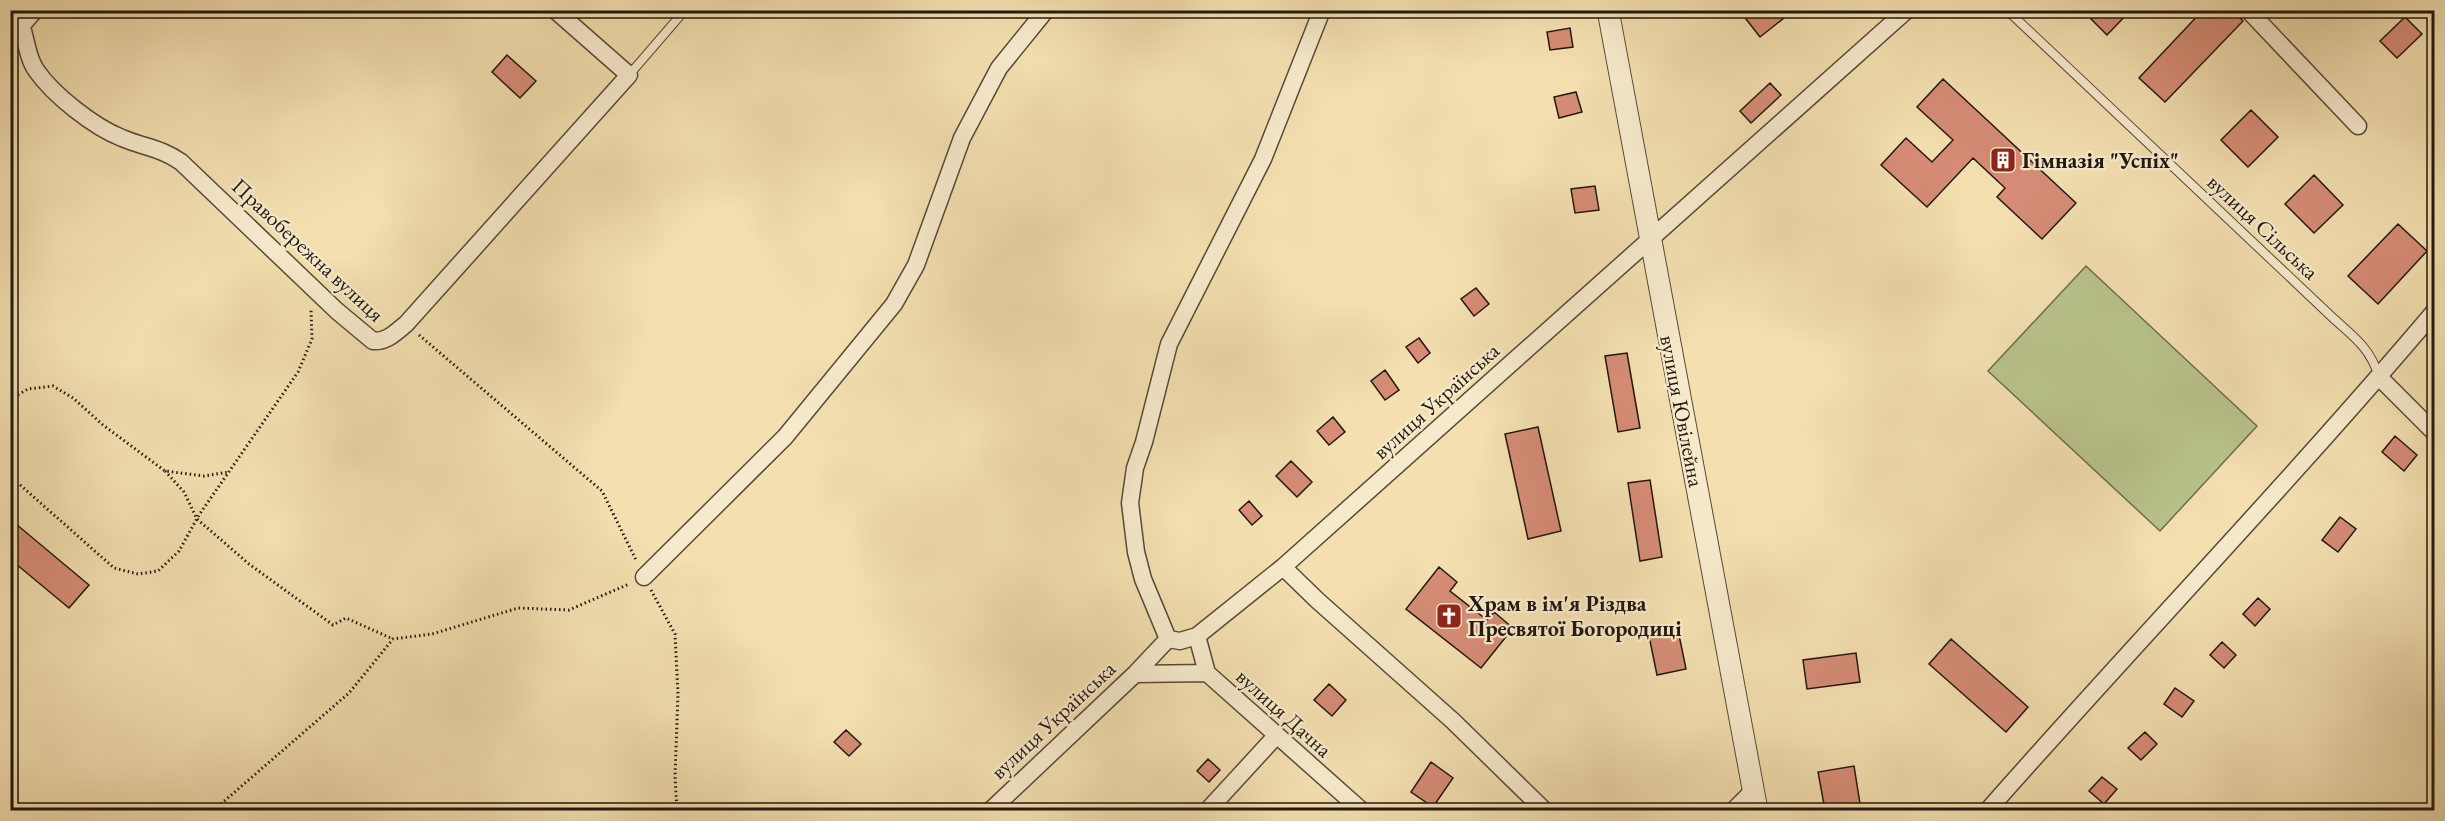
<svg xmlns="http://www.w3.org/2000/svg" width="2445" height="821" viewBox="0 0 2445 821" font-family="'EB Garamond',serif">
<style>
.green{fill:#b9c28c;stroke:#6e6d4d;stroke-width:1.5}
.building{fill:#d68c76;stroke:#22180e;stroke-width:1.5}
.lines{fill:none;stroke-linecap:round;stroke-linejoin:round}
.service-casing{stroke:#564a36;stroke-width:10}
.minor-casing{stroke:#564a36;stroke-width:19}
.tertiary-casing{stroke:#564a36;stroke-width:23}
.path{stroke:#22180e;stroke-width:3;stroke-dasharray:1.5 3;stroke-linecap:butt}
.service{stroke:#f7eacc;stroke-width:8}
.minor{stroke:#f7eacc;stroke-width:16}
.tertiary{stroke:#f7eacc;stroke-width:21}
.labels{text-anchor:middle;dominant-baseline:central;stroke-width:4.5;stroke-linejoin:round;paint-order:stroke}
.poi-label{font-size:22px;font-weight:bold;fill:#22180e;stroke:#f7eacc;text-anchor:start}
.street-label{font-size:22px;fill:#22180e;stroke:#f7eacc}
</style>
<rect width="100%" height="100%" fill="#f3dfb0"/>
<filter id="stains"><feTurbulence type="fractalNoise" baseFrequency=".00333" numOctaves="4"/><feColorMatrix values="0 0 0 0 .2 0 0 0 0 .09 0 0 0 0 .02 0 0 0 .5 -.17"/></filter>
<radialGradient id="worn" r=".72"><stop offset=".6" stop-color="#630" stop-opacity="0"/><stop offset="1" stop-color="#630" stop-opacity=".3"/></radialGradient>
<!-- green -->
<path class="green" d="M2086,266L2257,426L2160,531L1988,371Z"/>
<!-- building -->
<path class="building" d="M1756,10H1794L1760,37L1746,19Z
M2082,10H2131L2107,35Z
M2203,10H2232L2243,21L2165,102L2139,78Z
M2405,17L2422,34L2397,58L2380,41Z
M1570,28L1573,47L1550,50L1547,32Z
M507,55L536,81L520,98L492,72Z
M1943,79L2076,203L2042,239L1997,197L2005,188L1973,158L1927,207L1881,165L1906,138L1932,162L1953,140L1917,107Z
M1770,83L1781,95L1751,123L1740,111Z
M1576,92L1582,112L1559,118L1554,97Z
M2251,110L2278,137L2248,167L2221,140Z
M2314,175L2343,205L2314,233L2285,204Z
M1595,186L1599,210L1575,213L1571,189Z
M2398,224L2427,251L2378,304L2348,276Z
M1476,288L1489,304L1474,316L1461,299Z
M1419,338L1430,353L1418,363L1406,347Z
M1627,353L1640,428L1618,432L1605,356Z
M1385,370L1399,390L1385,400L1371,381Z
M1333,417L1345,432L1329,445L1317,431Z
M1538,427L1561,531L1528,539L1505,434Z
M2395,436L2417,455L2404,471L2382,452Z
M1291,461L1312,482L1297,497L1276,476Z
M1650,480L1662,557L1640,561L1628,483Z
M1249,501L1262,516L1252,525L1239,510Z
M2340,517L2356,529L2338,552L2322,540Z
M10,519L89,585L69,608L10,559Z
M1439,567L1457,582L1450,591L1487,620L1494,612L1513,628L1481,668L1406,609Z
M2258,598L2270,609L2255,626L2243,614Z
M1678,630L1686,669L1657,675L1649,636Z
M1951,639L2028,707L2006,732L1929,664Z
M2222,642L2236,655L2224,668L2210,655Z
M1856,653L1860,682L1807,689L1803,660Z
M1329,684L1346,700L1332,716L1314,700Z
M2175,688L2194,701L2182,717L2164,704Z
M846,730L861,744L849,756L834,742Z
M2145,732L2157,744L2141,760L2128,748Z
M1208,759L1220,770L1209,782L1197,771Z
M1431,762L1453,778L1433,807L1411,792Z
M1854,766L1861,810H1825L1818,772Z
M2102,777L2117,789L2104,804L2089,791Z"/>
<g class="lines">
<defs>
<path id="service" d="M2007,10L2333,318C2355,338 2369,347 2379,376
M629,75L685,10"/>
<path id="minor" d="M2248,10L2358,126
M22,27C26,40 28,59 36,70C53,95 94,127 122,138C143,147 161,148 181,162L337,311L373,341C387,342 396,332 406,324L629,75L555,10
M10,39L35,10
M2379,377L2434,432
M1283,567L1317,600L1453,721L1544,810
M644,577L785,437L894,304L916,265L962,138L999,68L1046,10
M1197,636L1207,673L1361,810
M1168,639L1143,579L1136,552L1130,503L1135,468L1144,442L1169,344L1263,159L1322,10
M1135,674L1207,673
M991,810L1135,674L1168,639L1180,641L1197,636L1283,567L1907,10
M1208,810L1276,736
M1734,810L1753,791
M1988,810C2135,643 2290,482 2434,312"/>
<path id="tertiary" d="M1608,10L1757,810"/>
</defs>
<!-- service casing -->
<use href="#service" class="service-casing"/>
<!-- minor casing -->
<use href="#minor" class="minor-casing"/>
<!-- tertiary casing -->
<use href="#tertiary" class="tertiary-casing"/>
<!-- path -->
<path class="path" d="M419,335L602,491L636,560
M10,399L28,389L53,386L73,398L103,425L165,471L204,476L229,472
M165,471L184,492L197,519L249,564L333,625L346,618L393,639
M10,476L114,568L138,574L158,571L179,551L199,515L298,372L312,339L311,310
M651,590L675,634L678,694L675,776L677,810
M214,810L349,693L393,639L432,634L518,608L569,610L629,584"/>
<!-- service -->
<use href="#service" class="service"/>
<!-- minor -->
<use href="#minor" class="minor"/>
<!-- tertiary -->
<use href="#tertiary" class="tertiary"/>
</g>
<!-- icons -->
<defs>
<symbol id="building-square" viewBox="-11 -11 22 22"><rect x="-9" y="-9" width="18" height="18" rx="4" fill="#8f2418" stroke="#f7eacc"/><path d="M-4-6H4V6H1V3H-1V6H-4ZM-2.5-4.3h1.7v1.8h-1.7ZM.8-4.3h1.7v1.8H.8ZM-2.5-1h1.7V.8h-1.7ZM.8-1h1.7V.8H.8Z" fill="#fff"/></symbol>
<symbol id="church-square" viewBox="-11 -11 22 22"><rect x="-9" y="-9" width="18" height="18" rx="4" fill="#8f2418" stroke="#f7eacc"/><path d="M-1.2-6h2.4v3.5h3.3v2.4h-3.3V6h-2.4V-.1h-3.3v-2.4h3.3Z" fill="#fff"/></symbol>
</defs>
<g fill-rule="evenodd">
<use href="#building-square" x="1988" y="145" width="30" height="30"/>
<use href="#church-square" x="1434" y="601" width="30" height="30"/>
</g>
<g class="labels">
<!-- poi labels -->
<g class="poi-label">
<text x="2022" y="160">Гімназія "Успіх"</text>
<text x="1468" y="603">Храм в ім'я Різдва<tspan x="1468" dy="25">Пресвятої Богородиці</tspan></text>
</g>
<!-- street labels -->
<g class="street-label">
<text transform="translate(2263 227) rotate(43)">вулиця Сільська</text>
<text transform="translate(308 250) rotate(43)">Правобережна вулиця</text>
<text transform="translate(1436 401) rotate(-42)">вулиця Українська</text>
<text transform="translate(1682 411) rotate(79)">вулиця Ювілейна</text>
<text transform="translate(1284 713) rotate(42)">вулиця Дачна</text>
<text transform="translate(1053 720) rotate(-43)">вулиця Українська</text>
</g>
</g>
<!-- margin -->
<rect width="2445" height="821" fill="none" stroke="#f3dfb0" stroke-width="36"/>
<rect x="12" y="12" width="2421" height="797" fill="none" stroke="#22180e" stroke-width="3"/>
<rect x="18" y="18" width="2409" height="785" fill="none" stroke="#22180e" stroke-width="1.5"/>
<rect width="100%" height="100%" filter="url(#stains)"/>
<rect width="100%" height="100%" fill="url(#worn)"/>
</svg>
